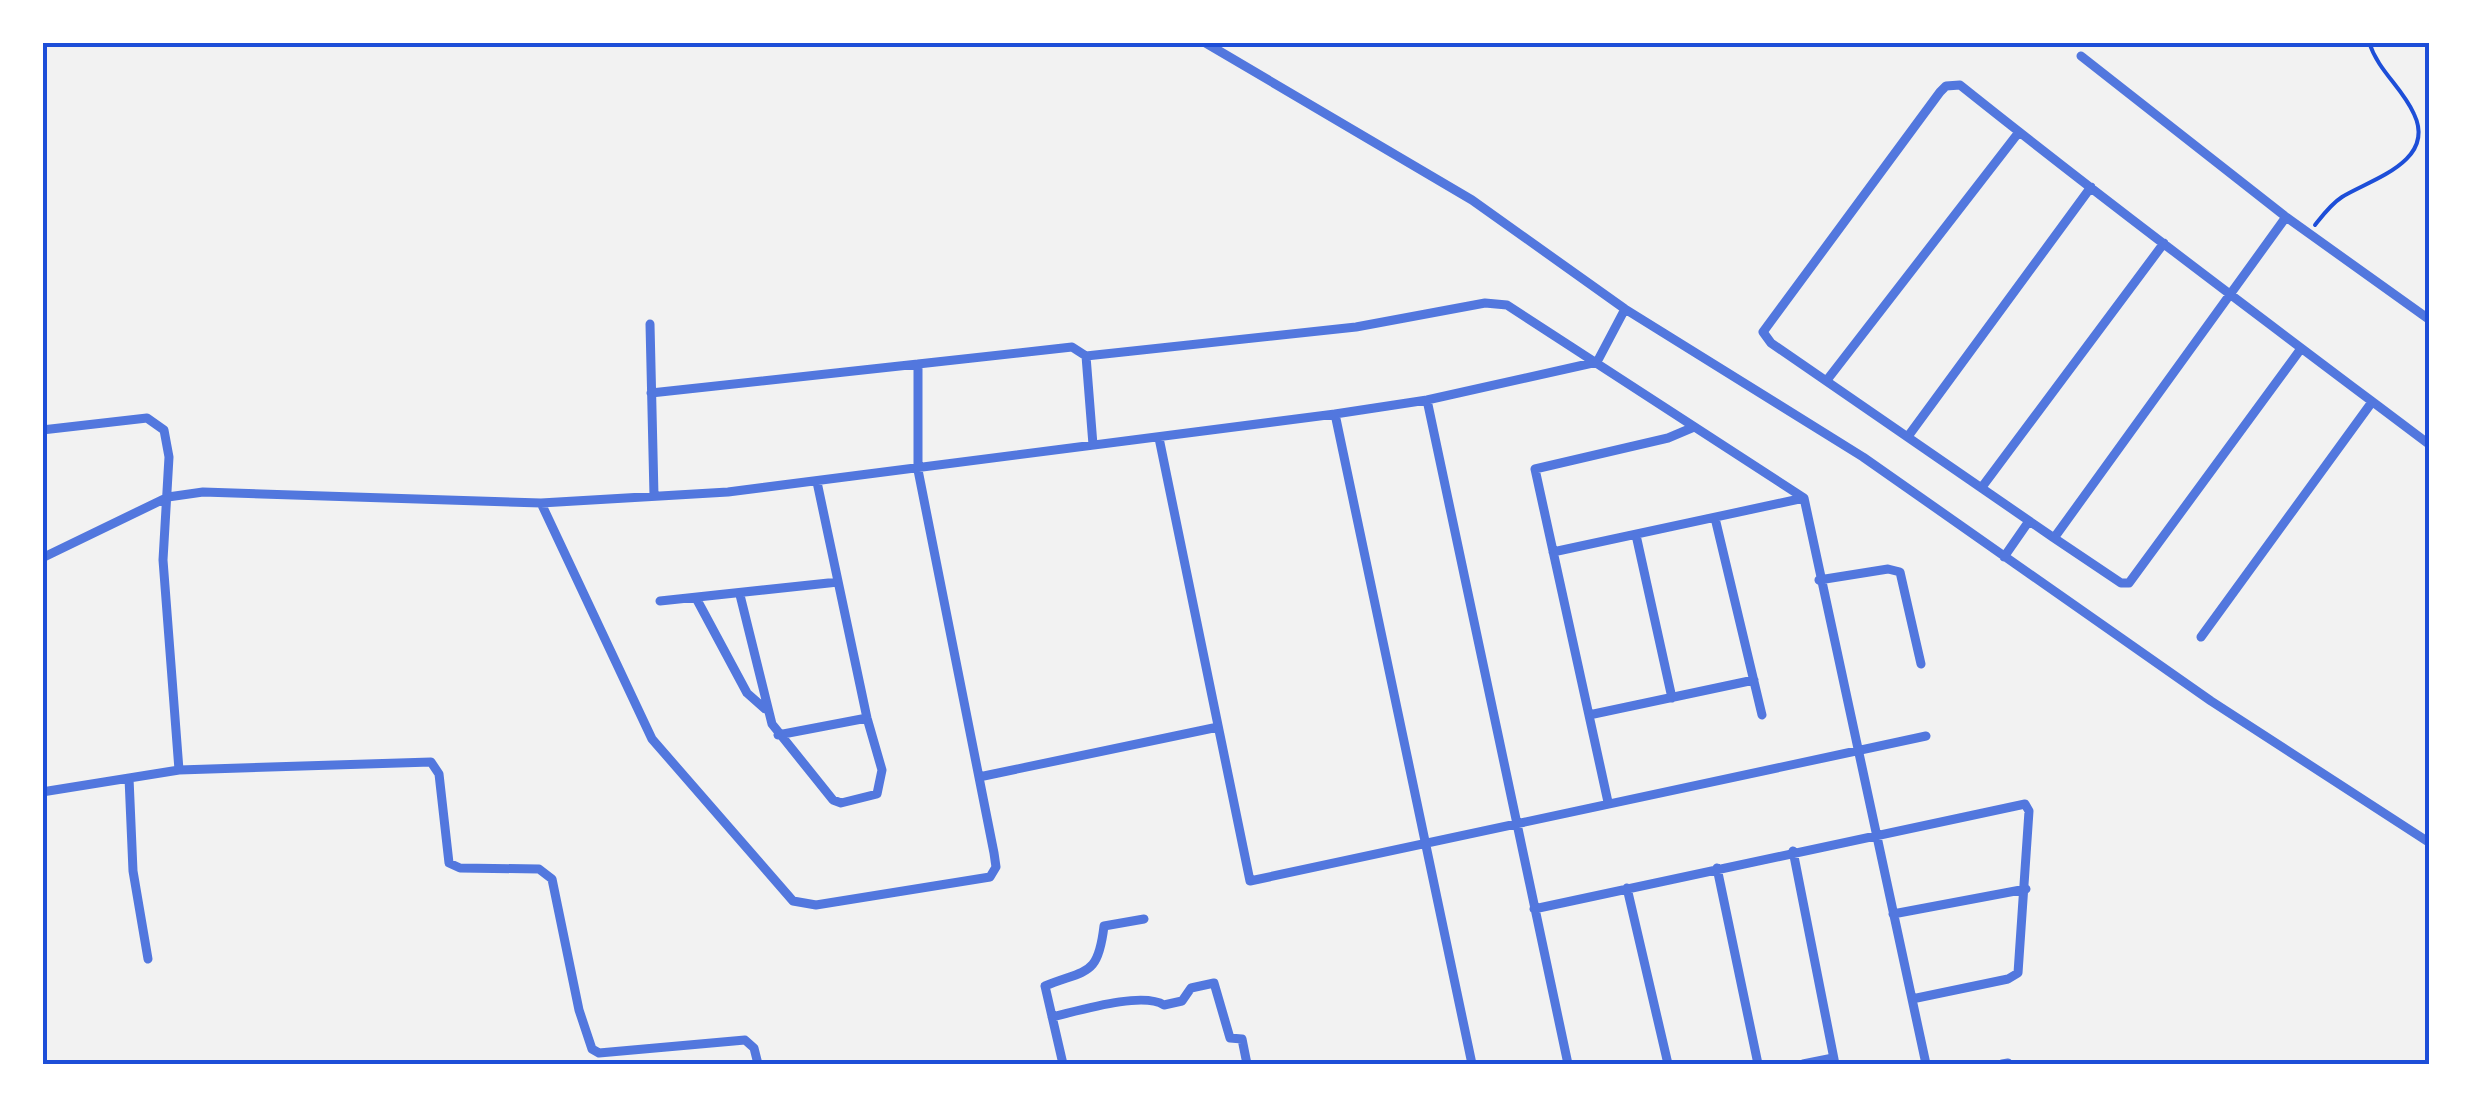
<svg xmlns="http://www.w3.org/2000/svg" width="2472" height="1107" viewBox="0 0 2472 1107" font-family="'Space Grotesk',sans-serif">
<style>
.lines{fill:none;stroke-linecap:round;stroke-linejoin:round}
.path{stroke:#1d4ed8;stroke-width:4}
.minor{stroke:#5277de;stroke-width:9}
.neatline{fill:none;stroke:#1d4ed8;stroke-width:4}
</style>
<rect width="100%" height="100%" fill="#f2f2f2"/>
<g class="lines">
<!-- path -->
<path class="path" d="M2315,225C2323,215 2331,204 2342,197C2369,180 2437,162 2414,114C2402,87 2378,71 2369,42"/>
<!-- minor -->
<path class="minor" d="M1204,42L1472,200L1625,309L1863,457L2211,701L2430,843
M2081,56L2286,217L2430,320
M2286,217L2054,538L1771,343L1763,332L1940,92L1946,86L1960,85C2114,208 2272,326 2430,445
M650,324L654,496
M1086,356L1356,327L1485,303L1507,305L1804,498L1926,1064
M918,364L1072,347L1086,356L1093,445
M1827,380L2019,132
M1427,400L1568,1064
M1335,414L1472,1064
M42,430L147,418L164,430L169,457L163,560L179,770L431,762L439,774L449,863L460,868L539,869L552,879L579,1010L592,1049L599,1053L745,1040L754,1048L758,1064
M1909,435L2091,187
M1159,438L1250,881L1926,736
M1982,487L2164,243
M541,503L652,739L793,901L816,905L990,877L996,867L994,853L918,470V364L651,393
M1715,518L1762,715
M1636,535L1672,698
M2054,538L2121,583H2129L2300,350
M1553,552L1804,498
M2004,557L2029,521
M42,558L168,497L203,492L541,503L728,492L1335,414L1427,400L1597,362L1625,309
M1819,580L1888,569L1900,572L1921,664
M740,595L772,724L833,800L841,803L877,794L882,770L867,718L817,482
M696,598L747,693L765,709
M660,601L838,582
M2201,637L2372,402
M1589,715L1754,680
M778,735L867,718
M979,777L1218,727
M129,778L133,871L148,959
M42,792L179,770
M1608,802L1535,469L1668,438L1694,427
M1793,851L1835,1064
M1717,868L1758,1064
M1627,888L1668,1064
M1534,909L2025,804L2029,811L2018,973L2008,979L1912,999
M1893,914L2026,889
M1052,1017C1078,1011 1142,991 1164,1005L1182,1001L1191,988L1214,983L1230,1038L1242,1039L1247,1064
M1063,1064L1045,986C1087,969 1098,977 1104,926L1144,919
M1803,1064L1833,1058
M2002,1064L2008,1063"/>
</g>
<!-- border -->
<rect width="2472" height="1107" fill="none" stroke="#ffffff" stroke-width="90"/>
<rect x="45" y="45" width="2382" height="1017" class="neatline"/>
</svg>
